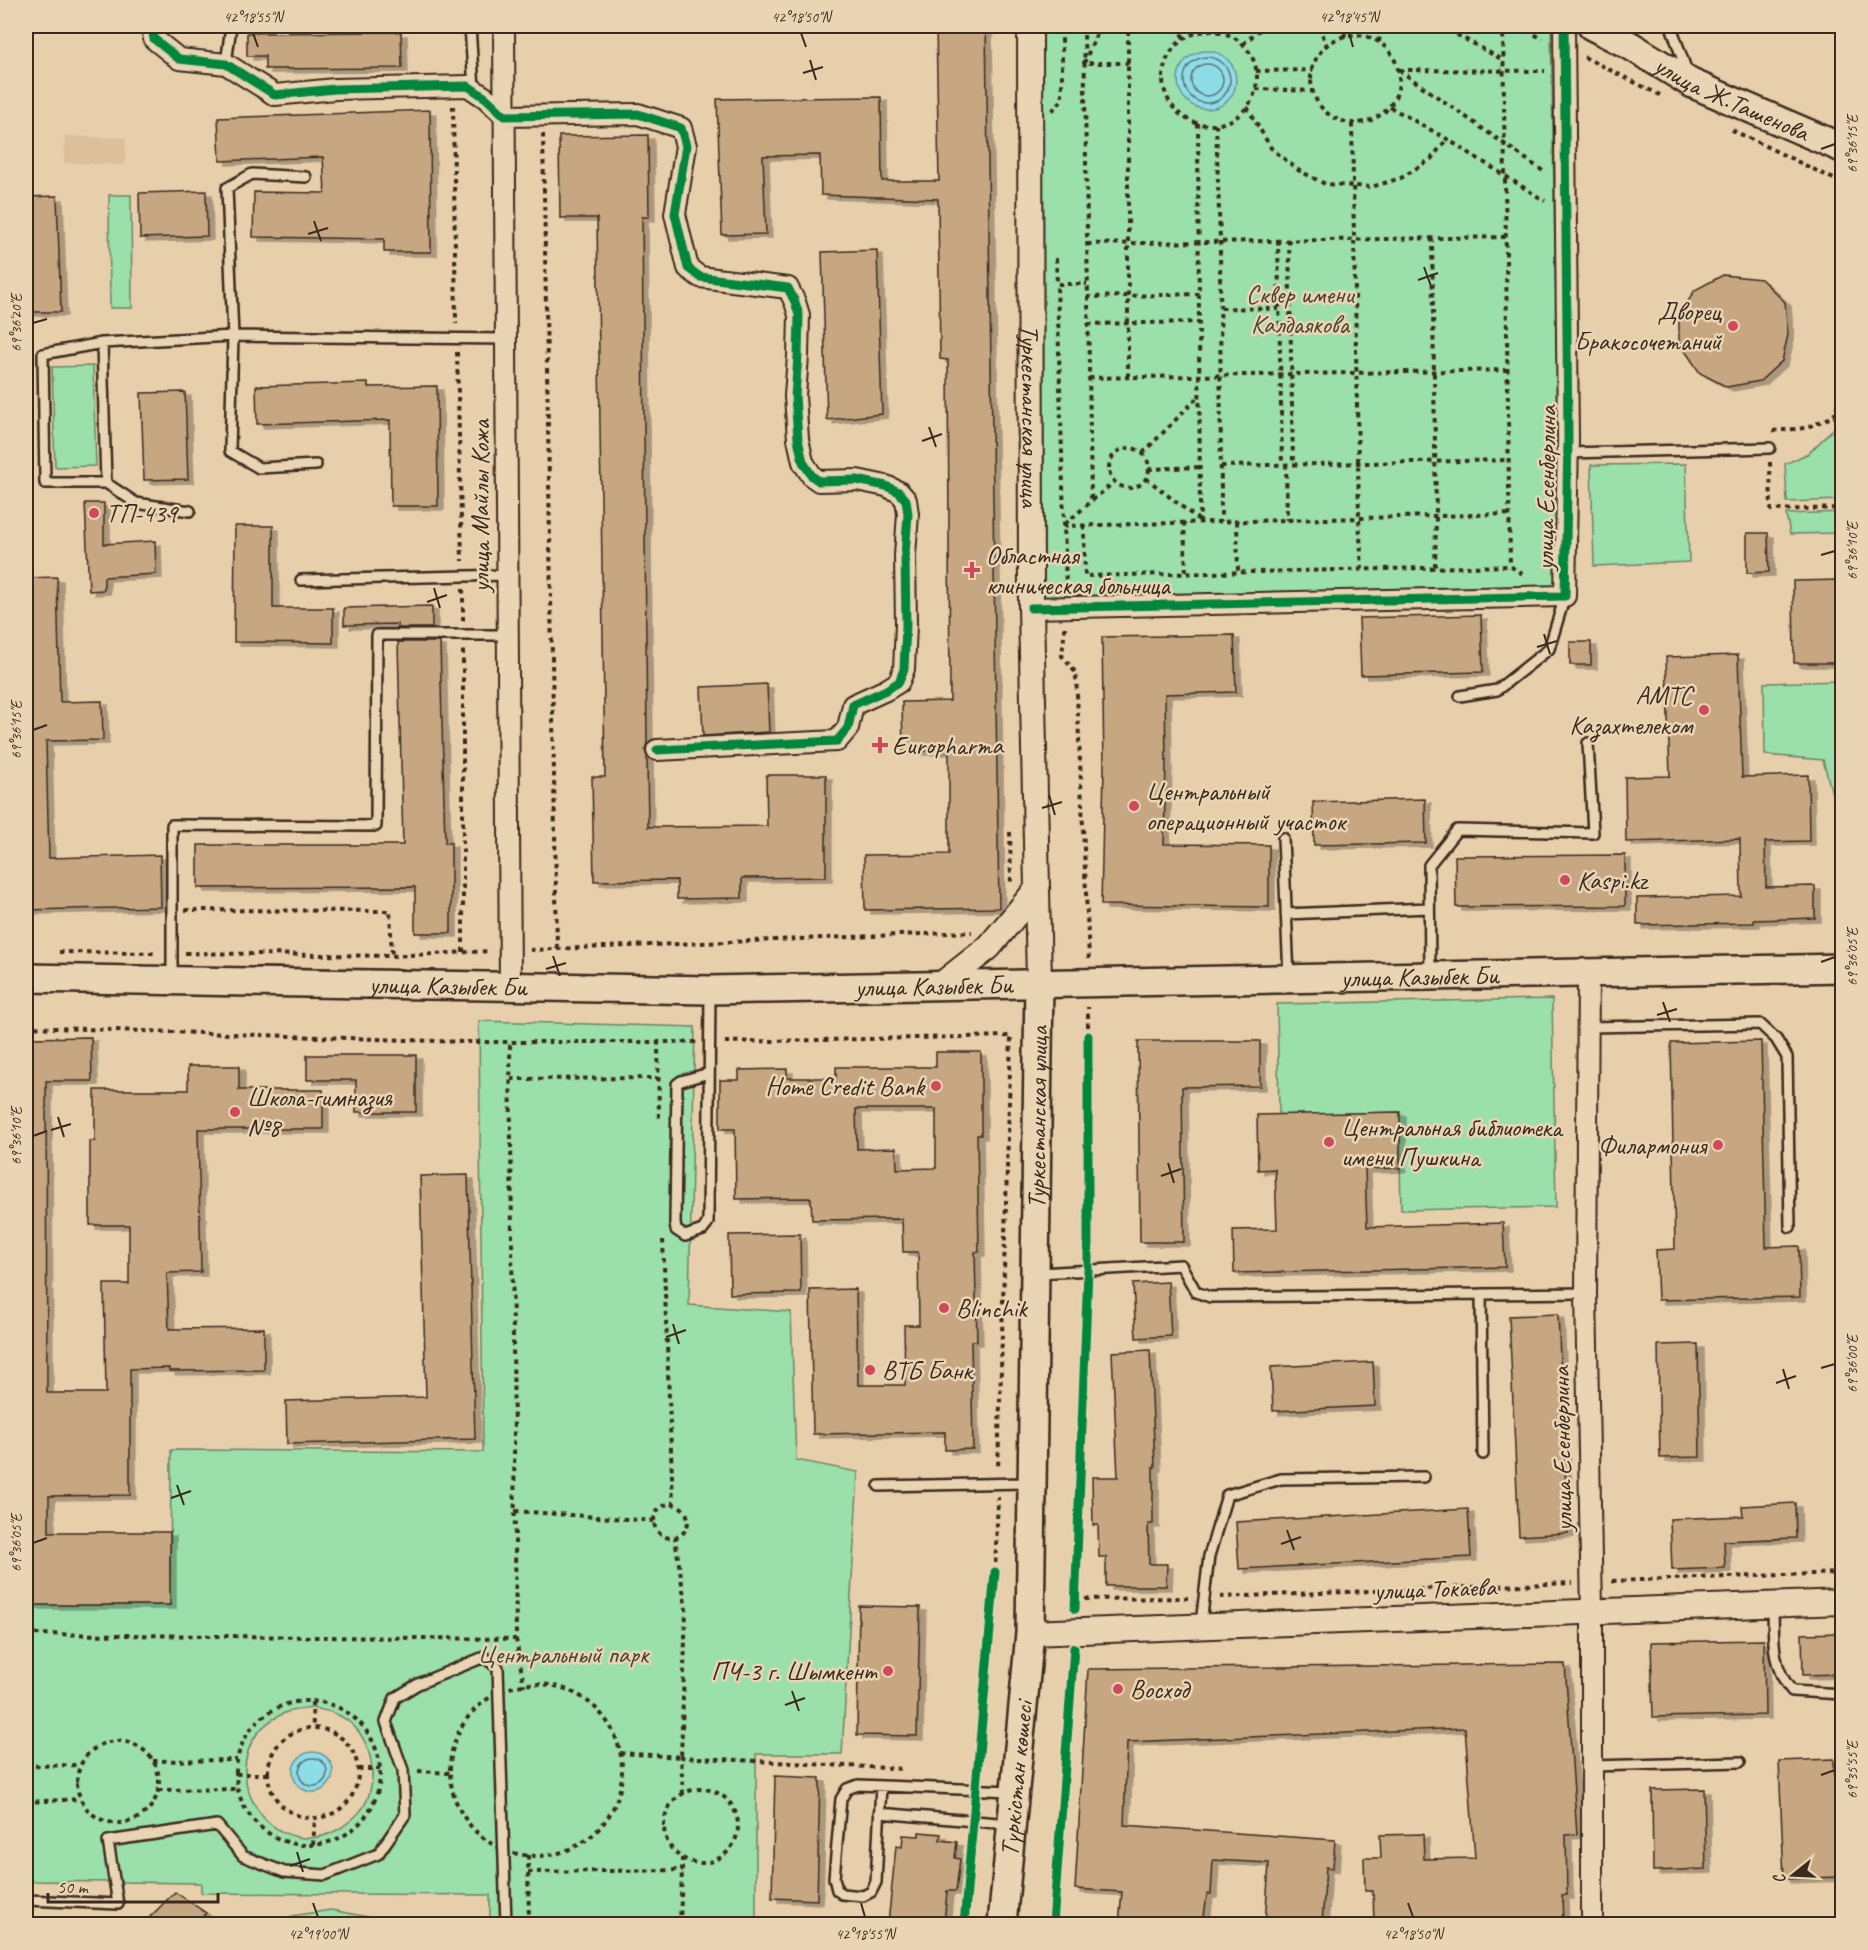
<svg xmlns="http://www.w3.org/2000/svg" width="1868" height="1950" viewBox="0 0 1868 1950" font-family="Caveat,sans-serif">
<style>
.built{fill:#dbc09b}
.green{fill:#9bdfab;stroke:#6b8464;stroke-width:1.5;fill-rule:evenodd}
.water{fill:#8ddde9;stroke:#6c9598;stroke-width:1.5}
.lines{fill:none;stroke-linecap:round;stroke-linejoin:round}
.shore{stroke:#5c726f;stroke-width:1.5}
.building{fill:#c6a781;stroke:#3b2a1e;stroke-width:1.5;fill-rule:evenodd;filter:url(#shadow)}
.service-casing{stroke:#3b2a1e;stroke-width:14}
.minor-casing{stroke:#3b2a1e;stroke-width:24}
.tertiary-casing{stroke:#3b2a1e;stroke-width:28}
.secondary-casing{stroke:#3b2a1e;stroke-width:32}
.path{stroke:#3b2a1e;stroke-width:4;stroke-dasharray:4.5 4.5;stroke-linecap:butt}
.service{stroke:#e9d4b3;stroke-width:9}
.minor{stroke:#e9d4b3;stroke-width:20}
.tertiary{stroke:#e9d4b3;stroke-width:24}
.secondary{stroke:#e9d4b3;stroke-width:27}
.cycleway-casing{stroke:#e9d4b3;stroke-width:13}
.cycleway{stroke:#00873e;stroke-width:9}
.ticks{fill:none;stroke:#3b2a1e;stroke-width:2}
.poi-dot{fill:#d1495b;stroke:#e9d4b3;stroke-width:2}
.labels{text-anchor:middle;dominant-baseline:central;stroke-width:5;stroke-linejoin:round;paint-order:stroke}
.street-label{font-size:26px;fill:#3b2a1e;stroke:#e9d4b3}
.park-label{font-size:26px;fill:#494533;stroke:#e9d4b3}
.poi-label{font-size:26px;fill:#3b2a1e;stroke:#e9d4b3;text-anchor:start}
.neatline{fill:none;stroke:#3b2a1e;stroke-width:2}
.ticks-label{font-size:15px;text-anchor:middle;fill:#3b2a1e}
</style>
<defs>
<filter id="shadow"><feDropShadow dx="6" dy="4" stdDeviation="0" flood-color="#0004"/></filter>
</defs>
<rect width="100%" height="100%" fill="#e8cfab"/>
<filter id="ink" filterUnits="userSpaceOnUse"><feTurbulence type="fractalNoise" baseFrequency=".0167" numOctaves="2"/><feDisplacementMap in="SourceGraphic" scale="12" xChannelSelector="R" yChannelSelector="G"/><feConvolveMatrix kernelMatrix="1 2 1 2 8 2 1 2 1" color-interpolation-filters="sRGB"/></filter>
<g filter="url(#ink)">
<!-- built -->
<path class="built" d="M65,136L126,138L125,165L64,163Z"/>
<!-- green -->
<path class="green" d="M1043,26H1551L1561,593L1044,601Z
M109,195H131L132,308H110Z
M93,366L96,466L55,467L52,367Z
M1837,425L1842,430V500L1787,502L1785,464L1809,453Z
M1686,464L1689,562L1594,566L1591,465Z
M1842,512V533L1790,534L1786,514Z
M1842,681V831L1823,760L1765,755L1764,683Z
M1552,999L1556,1207L1401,1210L1399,1112L1279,1115L1277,1004Z
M479,1021L695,1027L689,1305L791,1312L796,1460L858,1472L842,1754H756V1924H490V1895L201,1893V1883L26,1881V1605H170L171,1450L483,1452ZM314,1708C321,1710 329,1711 336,1714C369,1728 379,1770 367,1800C362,1813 350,1822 339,1829C264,1872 200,1748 287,1712C295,1709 306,1709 314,1708Z
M331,1910L373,1918L385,1924H275L292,1916Z"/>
<!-- water -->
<path class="water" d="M1178 80a29 29 0 1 1 58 0a29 29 0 1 1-58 0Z
M293 1772a20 20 0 1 1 40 0a20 20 0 1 1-40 0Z"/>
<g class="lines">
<!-- shore -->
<path class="shore" d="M1184 80a23 23 0 1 1 46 0a23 23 0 1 1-46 0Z
M1191 80a16 16 0 1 1 32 0a16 16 0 1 1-32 0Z
M299 1772a14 14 0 1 1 28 0a14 14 0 1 1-28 0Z"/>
</g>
<!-- building -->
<path class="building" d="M936,26H986L999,908L865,910L864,855L949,854V751H903L902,702L950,701L948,360L940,359L938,199L821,195L820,155L763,156L766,234L722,235L717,99L881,97L882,181H939Z
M401,32L402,68L265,69V56H247V33Z
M430,110L431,252H384V239L253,237L254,192L325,193L323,157L220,161L218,118Z
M648,135L649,217H642L647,743L645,750L647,757L648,827L767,826L766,775H826V877L742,878V898L677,899V880L594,881L592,777H605L597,218H560L559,136Z
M206,191L207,236L140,238L139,193Z
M57,196L61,312H26V197Z
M877,250L882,414L827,420L822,252Z
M1723,275L1761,279L1785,302L1788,335L1782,361L1760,381L1727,387L1700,373L1679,342V316L1695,290Z
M368,383V387L437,386L438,506H391L390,420L257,424L256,386Z
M185,392L188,479L144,480L141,393Z
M85,503H104V544L155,541L156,574L104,577V590L89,591Z
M235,526H273V608H333V643L234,642Z
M1747,533H1768L1769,572L1747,573Z
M57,577L60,702L102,701L103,740L46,741L49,858L160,855L161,907L26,910V578Z
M1842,580V663H1794L1793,581Z
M432,606V628H398V624L344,625V608Z
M1481,615L1483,672L1361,675L1359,618Z
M1234,635L1236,692L1165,694L1166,762L1164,844L1269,845V907L1101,905L1104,767L1102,637Z
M398,642H440L445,843H451V933H415V887L198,888V845H403Z
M1570,642H1591V665H1570Z
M1738,655L1742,777L1808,775L1809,841L1765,842L1766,887L1815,886V918L1754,920V923L1637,925V898L1741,896L1740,839L1626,842L1625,777L1670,776L1666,657Z
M767,684L769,732L703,736L701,687Z
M1425,799L1426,843L1314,845L1313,802Z
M1625,855V906L1456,907L1455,856Z
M91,1037L92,1081H46L47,1393H106L104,1284H129V1225H90V1141H95V1090H188V1066H239V1090H323V1129H198L201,1272L167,1273L169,1329L264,1328V1370L169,1371V1368L130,1369V1495L49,1496V1532H170V1605H26V1038Z
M1138,1041H1260V1086L1182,1087L1184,1242H1140Z
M1761,1041L1766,1247L1799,1246L1800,1297L1658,1300L1656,1250L1675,1249L1671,1043Z
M936,1052H981V1135H977L979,1252H975L977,1341H971L973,1449L945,1450V1432L813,1434L810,1290L856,1289L858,1385H905L904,1325H919L918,1252H903L902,1219L812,1220L811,1198L736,1199L735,1129H720V1080H739V1070L787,1069V1078H836V1067H936ZM856,1109H936V1168L897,1169L896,1148L857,1149Z
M307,1055H416V1112H356V1080H307Z
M1400,1112V1168L1365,1169L1367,1227L1503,1223L1505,1267L1234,1273L1233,1230L1277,1229L1275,1169L1258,1170L1257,1115Z
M468,1175L475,1439L287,1444L286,1401L426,1397L420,1176Z
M800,1234L801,1293L730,1294L729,1235Z
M1168,1282L1171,1336L1136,1338L1133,1284Z
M1558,1314L1568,1533L1519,1536L1509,1316Z
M1698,1344L1700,1457L1660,1458L1658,1345Z
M1150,1350L1155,1467H1153V1524H1148L1149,1564H1167L1166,1586H1106V1557H1099L1098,1525H1093L1092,1477H1118L1112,1352Z
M1373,1362L1375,1406L1273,1411L1271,1367Z
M1795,1503L1796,1538L1724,1541L1725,1568L1672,1570L1670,1519L1743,1516L1742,1506Z
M1468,1509L1471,1557L1239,1569L1236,1522Z
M859,1606L920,1607L917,1736L857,1735Z
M1842,1633V1674L1803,1675L1802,1634Z
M1764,1640L1765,1715L1653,1717L1651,1642Z
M1565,1664L1577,1834L1566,1835L1567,1895H1562L1563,1924H1374L1373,1891H1365L1364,1858H1381L1380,1835L1423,1834L1424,1859L1475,1858L1465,1728L1127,1742L1124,1825L1335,1840L1333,1868L1326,1867L1322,1924H1265L1269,1863L1213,1860L1211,1894H1207L1203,1924H1119L1122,1892L1075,1889L1088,1669Z
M1834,1759L1838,1877L1784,1879L1779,1761Z
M775,1776L820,1778L817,1900L772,1898Z
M1704,1789L1706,1869L1653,1871L1652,1790Z
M919,1832L941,1834L940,1840L957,1842L955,1858L960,1859L956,1891H947L944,1924H888L896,1846L902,1847L903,1835L919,1836Z
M175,1892L206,1913L199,1924H143Z"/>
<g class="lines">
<defs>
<path id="service" d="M470,26L474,89
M1671,26L1687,72
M226,64L231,26
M306,177L252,174L227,188L233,336L230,451L259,468L316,465
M102,343L106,483H45L43,354L102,343L233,336L506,339
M1568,453L1770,448
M106,483L136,503L190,511
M301,580L507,575
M1460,696L1497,690L1549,649L1565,596
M1283,838L1289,977
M1286,914L1429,908
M1430,974L1429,865L1457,830L1593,833L1588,743
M172,978V825L376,826L377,635H508
M1587,1027L1760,1024L1776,1039L1787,1057L1790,1227
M709,1073L681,1081L677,1084L675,1223L676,1230L685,1236L703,1230L708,1222L710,991
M1039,1273L1181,1265L1196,1292L1210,1297L1481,1294
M1483,1454L1481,1294L1586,1293
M879,1486L1030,1483
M1773,1605C1774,1636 1770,1666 1792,1691L1842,1694
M1201,1624L1209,1556L1227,1495L1281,1479L1424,1477
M1592,1766L1740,1762
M881,1786L876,1882L871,1892L863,1896L842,1894L837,1890L834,1878L841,1799L847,1789L858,1785L1012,1791
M879,1813L1010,1824
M26,1900L118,1904L108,1841L217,1825L243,1856L284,1872L325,1875L378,1854L405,1815L403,1770L386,1722L395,1698L418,1684L484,1657L498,1668L506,1924"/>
<path id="minor" d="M152,26L154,39L179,59L226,64L275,95L335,89L468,86L486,98L505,116L638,114L681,128L686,146L675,214L688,268L700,277L788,288L795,302L799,315L798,356L795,396L798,439L803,462L812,476L819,481L857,480L886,486L899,492L906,500L908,514L905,555L906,625L904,669L899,682L886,690L853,705L848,728L837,741L657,750
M504,26L510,985
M1031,608L1565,596L1568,439L1564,26
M1588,973L1586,1293L1592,1612V1924"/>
<g id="tertiary">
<path id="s1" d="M1030,26L1031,608L1039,982"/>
<path d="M942,984L989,947L1037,889"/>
<path d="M1030,1633L1842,1602"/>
</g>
<g id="secondary">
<path id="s2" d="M1592,26L1631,46L1691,83L1842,148"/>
<path id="s3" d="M26,978L710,990L1842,968"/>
<path id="s4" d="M1002,1924L1030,1633L1039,982"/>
</g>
</defs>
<!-- service casing -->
<use href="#service" class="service-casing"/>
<!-- minor casing -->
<use href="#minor" class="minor-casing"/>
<!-- tertiary casing -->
<use href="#tertiary" class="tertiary-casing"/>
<!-- secondary casing -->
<use href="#secondary" class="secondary-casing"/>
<!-- path -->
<path class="path" d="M1084,26L1091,503
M1100,26L1084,63H1129
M1176,26L1184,38
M1199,26L1200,32
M1319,26L1327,46
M1441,26L1503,60
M1503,26L1510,566
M1519,26L1543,39
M1163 78a47 47 0 1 1 94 0a47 47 0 1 1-94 0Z
M1311 79a44 44 0 1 1 88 0a44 44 0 1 1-88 0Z
M1344,37L1347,26
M1379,42L1381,26
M1243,44L1264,26
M1584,57L1660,95
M1399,70L1545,71
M1399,70L1543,171
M1256,71L1313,70
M1256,89L1313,91
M453,106L456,324
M1247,107L1271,148L1298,170L1325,184L1371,187L1401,178L1431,159L1447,139
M1390,107L1447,139L1545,201
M1052,111L1062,100V26
M1198,123L1200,522
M1216,124L1220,241L1221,521
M1352,124L1359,518L1362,570
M1732,130L1842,183
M543,134L557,949
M1432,238L1436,516L1435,568
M1278,240L1282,465
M1289,240L1293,464
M1087,244L1506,237
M1056,258L1057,284
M1087,297L1199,294
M1221,308L1279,309
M1088,324L1200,322
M457,352L462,561
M1128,377V26
M1089,378L1509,370
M1834,416L1842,424
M1773,431L1805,428L1834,416L1842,390
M1109 468a20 20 0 1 1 40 0a20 20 0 1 1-40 0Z
M1143,453L1199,396
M1770,462L1771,510L1842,508
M1286,464L1287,520
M1221,466L1510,460
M1149,469L1200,467
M1146,478L1200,521
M1237,521L1238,572
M1184,522L1186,574
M1065,524L1114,482
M1084,525L1085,576L1510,566L1526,576
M1063,526L1511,514
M463,589V621
M1066,589L1057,284H1087
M1065,627L1062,656L1076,673L1089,959
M1010,832L1011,884
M185,910L390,911L392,956
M530,950L972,932
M59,952L157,953
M463,952V649
M185,953L392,956L490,951
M26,1027L465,1042H697
M1088,1036V1007
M658,1041L659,1121
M725,1042L1011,1036L998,1469
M511,1079L657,1078
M663,1240L673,1503
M654 1521a17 17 0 1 1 34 0a17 17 0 1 1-34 0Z
M515,1511L654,1521
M995,1572L998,1497
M1612,1581L1842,1573
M1220,1597L1572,1583
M1076,1599L1188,1598
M26,1634L516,1639L510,1041
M516,1639L524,1686
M450 1770a86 86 0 1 1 172 0a86 86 0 1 1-172 0Z
M236 1773a72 72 0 1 1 144 0a72 72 0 1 1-144 0Z
M312,1702L313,1728
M268 1773a45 45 0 1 1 90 0a45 45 0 1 1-90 0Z
M77 1782a41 41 0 1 1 82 0a41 41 0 1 1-82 0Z
M620,1753L681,1757L686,1610L675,1538
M153,1761L237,1760
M26,1766L80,1765
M358,1769H380
M418,1771L450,1773
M236,1774H268
M664 1826a37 37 0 1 1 74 0a37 37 0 1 1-74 0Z
M158,1790L238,1789
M683,1794L681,1757L904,1769
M26,1802L80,1799
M313,1845L315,1818
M528,1855L529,1924
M528,1872L682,1870V1858
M680,1924L682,1870"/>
<!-- service -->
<use href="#service" class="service"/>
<!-- minor -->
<use href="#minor" class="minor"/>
<!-- tertiary -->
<use href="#tertiary" class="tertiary"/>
<!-- secondary -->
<use href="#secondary" class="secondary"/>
<defs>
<path id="cycleway" d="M152,26L154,39L179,59L226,64L275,95L335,89L468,86L486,98L505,116L638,114L681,128L686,146L675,214L688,268L700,277L788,288L795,302L799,315L798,356L795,396L798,439L803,462L812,476L819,481L857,480L886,486L899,492L906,500L908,514L905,555L906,625L904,669L899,682L886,690L853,705L848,728L837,741L657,750
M1031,608L1565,596L1568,439L1564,26
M1075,1609L1088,1270V1036
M964,1924L995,1572
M1053,1924L1074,1648"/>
</defs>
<!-- cycleway casing -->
<use href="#cycleway" class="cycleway-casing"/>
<!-- cycleway -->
<use href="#cycleway" class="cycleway"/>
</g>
</g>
<!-- ticks -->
<path class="ticks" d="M253,33L258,47M801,33L806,47M1349,33L1353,47M810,60L816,80M803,73L823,67M1821,149L1835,144M314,221L321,241M308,234L328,228M1424,267L1431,286M1418,280L1438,273M33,323L47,319M929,427L936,447M922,441L942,434M1821,555L1835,551M434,588L440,608M427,602L447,595M1544,634L1550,654M1537,647L1557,641M33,730L47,725M1049,795L1055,815M1042,808L1062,802M553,956L560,976M1821,962L1835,957M546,969L566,963M1663,1002L1670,1022M1657,1015L1677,1009M58,1117L64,1137M51,1130L71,1124M33,1136L47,1131M1168,1163L1174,1183M1161,1176L1181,1169M673,1324L679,1344M666,1337L686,1330M1821,1368L1835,1364M1783,1369L1789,1389M1776,1383L1796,1376M177,1485L184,1505M171,1498L191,1491M1287,1530L1294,1550M33,1543L47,1538M1281,1544L1301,1537M792,1691L799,1711M785,1705L805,1698M1821,1775L1835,1770M297,1852L303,1872M290,1866L310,1859M313,1903L318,1917M861,1903L865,1917M1408,1903L1413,1917"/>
<!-- markers -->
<g class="poi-dot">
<circle cx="1733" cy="326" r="6"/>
<circle cx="94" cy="513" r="6"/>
<path d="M969 561h6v6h6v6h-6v6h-6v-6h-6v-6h6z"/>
<circle cx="1704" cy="710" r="6"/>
<path d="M877 736h6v6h6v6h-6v6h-6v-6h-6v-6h6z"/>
<circle cx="1134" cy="806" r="6"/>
<circle cx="1565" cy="880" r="6"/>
<circle cx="936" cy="1086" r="6"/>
<circle cx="235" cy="1112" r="6"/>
<circle cx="1329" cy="1142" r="6"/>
<circle cx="1718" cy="1145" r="6"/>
<circle cx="944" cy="1308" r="6"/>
<circle cx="870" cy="1370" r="6"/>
<circle cx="888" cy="1671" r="6"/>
<circle cx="1118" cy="1689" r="6"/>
</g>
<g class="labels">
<!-- street labels -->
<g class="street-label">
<text stroke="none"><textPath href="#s2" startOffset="158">улица Ж.Ташенова</textPath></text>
<text stroke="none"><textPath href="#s1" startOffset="390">Туркестанская улица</textPath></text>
<text transform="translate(1546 488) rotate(-89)">улица Есенберлина</text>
<text transform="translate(480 506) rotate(-90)">улица Майлы Кожа</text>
<text stroke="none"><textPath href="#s3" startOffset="1394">улица Казыбек Би</textPath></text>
<text stroke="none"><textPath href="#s3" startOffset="908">улица Казыбек Би</textPath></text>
<text stroke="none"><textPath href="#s3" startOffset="422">улица Казыбек Би</textPath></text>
<text stroke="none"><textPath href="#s4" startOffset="808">Туркестанская улица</textPath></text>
<text transform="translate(1562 1449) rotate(-91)">улица Есенберлина</text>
<text transform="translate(1435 1589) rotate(-2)">улица Токаева</text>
<text stroke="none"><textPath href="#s4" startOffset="146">Түркістан көшесі</textPath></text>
</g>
<!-- park labels -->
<g class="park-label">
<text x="1300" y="294">Сквер имени<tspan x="1300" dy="30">Калдаякова</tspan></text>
<text x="563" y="1654">Центральный парк</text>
</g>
<!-- poi labels -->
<g class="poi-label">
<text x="1721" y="311" text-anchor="end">Дворец<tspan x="1721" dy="30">Бракосочетаний</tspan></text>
<text x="106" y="513">ТП-439</text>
<text x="986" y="555">Областная<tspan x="986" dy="30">клиническая больница</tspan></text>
<text x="1692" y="695" text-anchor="end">АМТС<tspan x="1692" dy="30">Казахтелеком</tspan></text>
<text x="892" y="745">Europharma</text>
<text x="1146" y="791">Центральный<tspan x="1146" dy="30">операционный участок</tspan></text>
<text x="1577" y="880">Kaspi.kz</text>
<text x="924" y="1086" text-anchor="end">Home Credit Bank</text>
<text x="247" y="1097">Школа-гимназия<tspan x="247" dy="30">№8</tspan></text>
<text x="1341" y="1127">Центральная библиотека<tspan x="1341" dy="30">имени Пушкина</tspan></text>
<text x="1706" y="1145" text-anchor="end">Филармония</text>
<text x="956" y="1308">Blinchik</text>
<text x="882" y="1370">ВТБ Банк</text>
<text x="876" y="1671" text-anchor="end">ПЧ-3 г. Шымкент</text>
<text x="1130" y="1689">Восход</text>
</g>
</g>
<!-- margin -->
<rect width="1868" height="1950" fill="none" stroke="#e9d4b3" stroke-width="66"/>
<!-- north arrow -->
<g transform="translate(1793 1875) rotate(252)" stroke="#e9d4b3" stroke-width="4.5" paint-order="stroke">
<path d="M0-4.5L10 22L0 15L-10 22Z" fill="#3b2a1e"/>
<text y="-9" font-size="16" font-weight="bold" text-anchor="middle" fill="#3b2a1e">С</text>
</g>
<!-- scale -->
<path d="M48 1893v9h170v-9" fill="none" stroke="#3b2a1e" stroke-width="3"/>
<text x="57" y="1893" font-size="18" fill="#3b2a1e" stroke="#e9d4b3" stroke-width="4.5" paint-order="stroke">50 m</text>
<rect x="33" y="33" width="1802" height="1884" class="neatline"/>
<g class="ticks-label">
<text x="253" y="22">42°18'55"N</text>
<text x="801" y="22">42°18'50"N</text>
<text x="1349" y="22">42°18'45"N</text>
<text transform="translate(1852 144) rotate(-90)" y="5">69°36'15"E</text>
<text transform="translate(16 323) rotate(-90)" y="5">69°36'20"E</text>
<text transform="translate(1852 551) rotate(-90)" y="5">69°36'10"E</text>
<text transform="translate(16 730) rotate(-90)" y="5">69°36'15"E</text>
<text transform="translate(1852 957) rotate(-90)" y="5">69°36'05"E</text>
<text transform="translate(16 1136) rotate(-90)" y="5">69°36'10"E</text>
<text transform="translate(1852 1364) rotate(-90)" y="5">69°36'00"E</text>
<text transform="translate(16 1543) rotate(-90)" y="5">69°36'05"E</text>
<text transform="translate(1852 1770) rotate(-90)" y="5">69°35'55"E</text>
<text x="318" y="1939">42°19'00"N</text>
<text x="865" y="1939">42°18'55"N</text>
<text x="1413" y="1939">42°18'50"N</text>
</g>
</svg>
